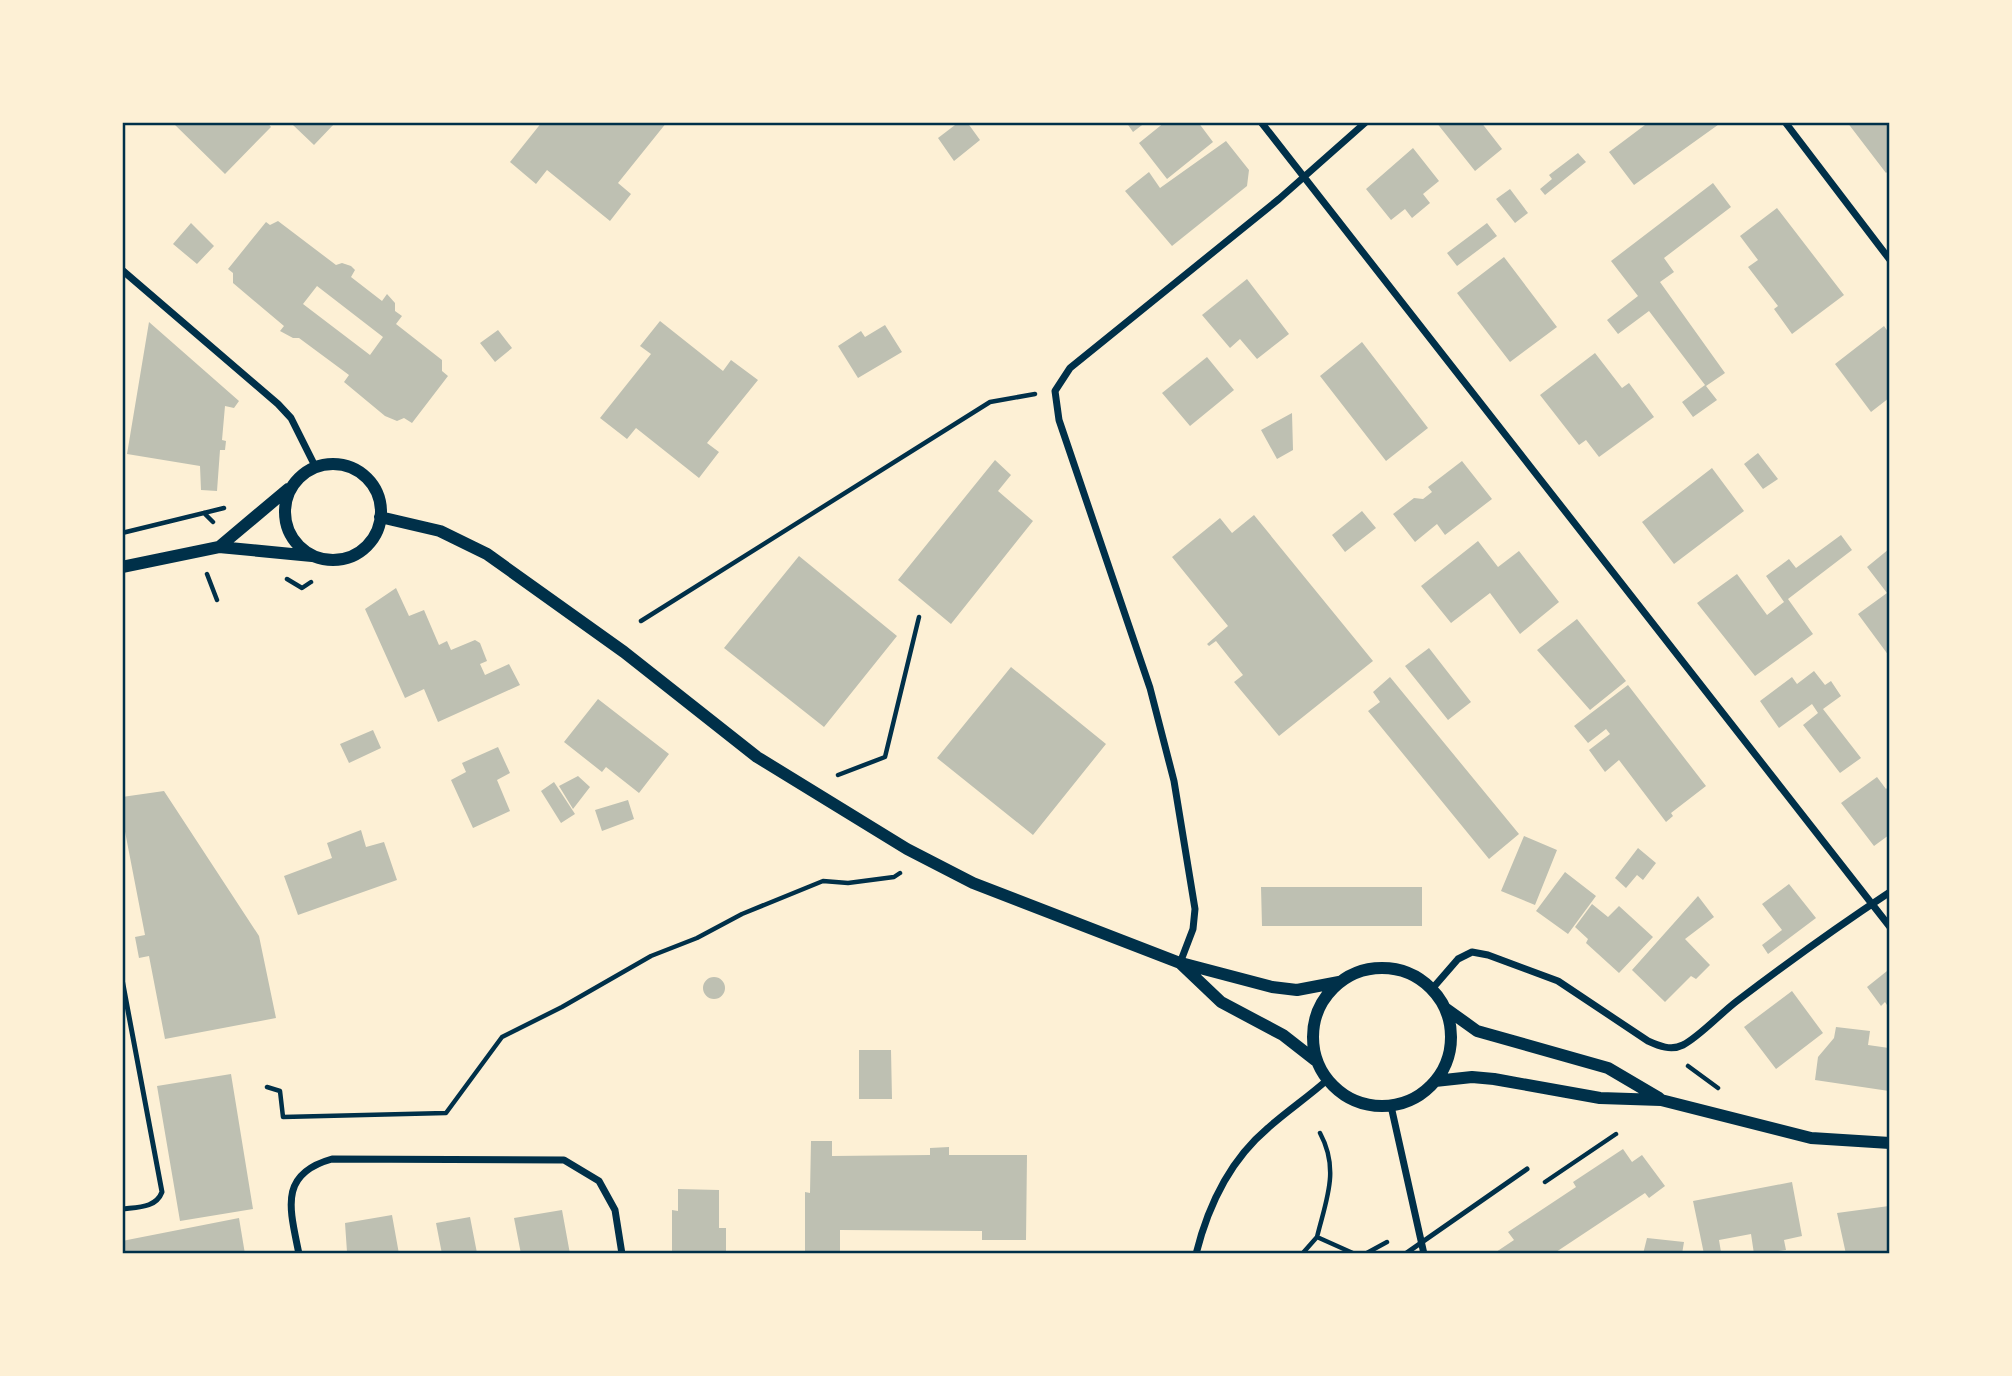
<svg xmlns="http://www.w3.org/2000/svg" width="2012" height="1376" viewBox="0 0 2012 1376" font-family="Barlow,sans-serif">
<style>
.building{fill:#bec0b2;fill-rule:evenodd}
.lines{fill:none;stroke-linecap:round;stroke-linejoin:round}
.path{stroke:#003049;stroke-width:4.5}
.service{stroke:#003049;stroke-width:5}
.minor{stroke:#003049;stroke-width:7}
.tertiary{stroke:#003049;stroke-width:12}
.neatline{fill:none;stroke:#003049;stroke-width:2.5}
</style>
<rect width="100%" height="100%" fill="#fdf0d5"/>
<!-- building -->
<path class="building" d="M172,122H267L271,127L225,174Z
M295,122H336L314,145L293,125Z
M542,122H667L618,183L631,194L610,221L547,170L536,184L510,162Z
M959,122H967L980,140L954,161L938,138Z
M1126,122H1146L1133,132Z
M1165,122H1198L1213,142L1167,179L1139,143Z
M1436,122H1481L1502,149L1475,171Z
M1649,122H1722L1634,185L1609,152Z
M1847,122H1889V170L1886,173Z
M1226,141L1249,170L1247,186L1172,246L1125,191L1149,172L1160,188Z
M1413,148L1439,181L1423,194L1430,203L1412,218L1405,209L1391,220L1366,189Z
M1578,153L1586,162L1545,195L1540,189L1552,179L1549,175Z
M1713,183L1731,207L1664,258L1674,272L1660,282L1725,373L1706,386L1717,400L1693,417L1682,402L1705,385L1649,311L1618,334L1607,320L1638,296L1611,261Z
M1510,189L1528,213L1515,223L1496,199Z
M1777,208L1844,295L1792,334L1774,309L1778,306L1748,267L1758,260L1740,236Z
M278,221L336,265L342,263L351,266L355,270L351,277L382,301L387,294L395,303V311L402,316L396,324L442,360V371L448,376L412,423L404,418L397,421L385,416L344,382L349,375L299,338H293L280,331L284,326L233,283V273L228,269L266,222L270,225ZM317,286L383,337L370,355L303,304Z
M191,223L214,246L197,264L173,244Z
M1487,223L1497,236L1457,266L1447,253Z
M1504,257L1557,327L1510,362L1457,293Z
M1247,279L1289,334L1257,359L1240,339L1230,348L1202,315Z
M660,321L723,371L731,360L758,380L707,443L719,452L699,478L636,428L627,439L600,418L651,354L640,346Z
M149,322L239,401L234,408L225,406L222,440L226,441L225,450H220L217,491L201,490L200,466L127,454Z
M885,325L902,352L858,378L838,346L861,331L865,337Z
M1884,326L1889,333V398L1871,412L1835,364Z
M498,330L512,348L495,362L480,343Z
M1362,342L1428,428L1386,461L1320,376Z
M1595,353L1622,388L1629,383L1654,417L1599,457L1586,440L1579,445L1540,395Z
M1207,357L1234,390L1190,426L1162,393Z
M1292,413L1293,450L1277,459L1261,430Z
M1758,453L1778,479L1763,489L1744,464Z
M995,460L1011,475L998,491L1033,521L951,624L898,580Z
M1462,461L1492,499L1445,535L1437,524L1415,542L1393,514L1414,498L1423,499L1432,492L1428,487Z
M1712,468L1744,511L1674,564L1642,522Z
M1362,511L1376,528L1345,552L1332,535Z
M1254,515L1373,661L1279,736L1234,682L1243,675L1216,641L1209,646L1207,644L1228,626L1172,557L1220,518L1232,533Z
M1841,535L1852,550L1788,599L1813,634L1755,676L1697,603L1737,574L1767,615L1784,602L1766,576L1789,559L1796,568Z
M1478,541L1498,567L1519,551L1559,602L1520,634L1490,593L1451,623L1421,586Z
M1889,549V656L1858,614L1887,593L1867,567Z
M799,556L897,636L824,727L724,648Z
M396,588L409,616L424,610L439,645L447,641L451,650L475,640L480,643L487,661L480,664L485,675L509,664L520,685L438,722L424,689L405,698L365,609Z
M1577,619L1626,681L1590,710L1537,650Z
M1429,648L1471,702L1448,720L1405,666Z
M1011,667L1106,744L1033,835L937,758Z
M1814,671L1825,685L1831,681L1841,696L1823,709L1861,758L1840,773L1803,725L1818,713L1812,704L1779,728L1760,701L1792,677L1797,684Z
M1390,677L1519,834L1489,859L1368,711L1380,702L1373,692Z
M1628,685L1706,786L1671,813L1673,816L1666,822L1619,760L1605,772L1589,750L1610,734L1606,729L1588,743L1574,726Z
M598,699L669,754L639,793L606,767L602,772L564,742Z
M373,730L381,748L349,763L340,744Z
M498,747L510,773L497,780L510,811L473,828L451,780L466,772L462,763Z
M578,776L590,787L573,809L559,786Z
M1877,777L1886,789L1889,786V835L1874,846L1841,803Z
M554,782L575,814L561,823L541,791Z
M164,791L259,936L276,1018L165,1039L149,956L139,958L135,937L145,935L122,816V797Z
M628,800L634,819L602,831L595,810Z
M361,830L366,847L384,842L397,880L298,915L284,876L332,858L327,843Z
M1524,836L1557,850L1535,905L1501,891Z
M1638,848L1656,863L1643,880L1637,875L1626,888L1615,878Z
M1565,872L1596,896L1568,934L1536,911Z
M1789,884L1816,918L1768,954L1762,945L1782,930L1762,904Z
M1261,887H1422V926H1262Z
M1698,896L1714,917L1685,939L1710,965L1696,979L1691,976L1665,1002L1632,970Z
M1592,904L1608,917L1619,906L1653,937L1619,973L1586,943L1588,939L1575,927Z
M1887,971L1889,974V1008L1885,1002L1881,1006L1867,987Z
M703 988a11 11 0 1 1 22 0a11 11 0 1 1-22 0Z
M1792,991L1823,1033L1776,1069L1744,1027Z
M1836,1027L1870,1031L1868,1045L1889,1048V1091L1815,1080L1818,1057L1834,1038Z
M859,1050H891L892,1099H859Z
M231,1074L253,1209L180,1221L157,1086Z
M811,1141H832V1156L930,1155V1148L949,1147V1155H1027L1026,1240H982V1231L840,1230V1254H805V1192L810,1193Z
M1623,1149L1632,1162L1642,1155L1665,1186L1649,1198L1645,1193L1553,1254H1493L1514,1240L1508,1232L1576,1187L1573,1182Z
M1792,1182L1802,1236L1784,1240L1786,1250L1754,1254L1751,1234L1719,1240L1721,1252L1704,1254L1693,1201Z
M678,1189L719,1190V1228H726V1254H672V1210L678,1211Z
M1889,1206V1254H1846L1837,1213Z
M562,1210L570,1254H521L514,1218Z
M392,1215L399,1254L347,1252L345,1223Z
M470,1217L477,1253L442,1254L436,1223Z
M239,1218L245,1254H122V1241Z
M1647,1238L1684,1242L1682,1254H1643Z"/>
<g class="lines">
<!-- path -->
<path class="path" d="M204,513L213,522
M122,533L224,508
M207,574L217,600
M287,579L302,588L311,582
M641,621L990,402L1035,394
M838,775L885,757L919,617
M1688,1066L1718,1088
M267,1087L280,1091L283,1117L446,1113L502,1037L562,1007L651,956L697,938L742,914L823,881L848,883L894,877L900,873
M1545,1182L1616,1134
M1317,1237C1326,1200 1340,1170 1320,1133
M1302,1254L1317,1237L1355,1254
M1365,1254L1387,1242"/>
<!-- service -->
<path class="service" d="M122,979L162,1192C156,1208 138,1207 122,1209
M1405,1254L1527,1169"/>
<!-- minor -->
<path class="minor" d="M1261,122L1890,927
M1785,122L1890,260
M122,270L278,404L291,418L315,466
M1180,963L1193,929L1195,909L1174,781L1150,688L1059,420L1055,391L1070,368L1279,199L1366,122
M1432,989L1458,959L1472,952L1488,955L1558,981L1648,1041C1659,1046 1671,1051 1683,1045C1699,1037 1721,1013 1737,1001C1787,963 1837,927 1890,892
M1391,1106L1424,1254
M299,1254C290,1209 278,1174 332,1159L564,1160L599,1181L615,1210L622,1254
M1196,1254C1208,1206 1230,1160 1268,1128C1287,1111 1308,1097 1327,1080"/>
<!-- tertiary -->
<path class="tertiary" d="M285 512a48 48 0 1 1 96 0a48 48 0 1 1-96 0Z
M380,517L440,531L487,554L624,652L757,757L907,849L973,883L1180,963L1221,1002L1283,1035L1315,1060
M219,547L288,489
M122,567L219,547L312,556
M1181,963L1272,987L1297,990L1339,982
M1313 1037a69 69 0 1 1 138 0a69 69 0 1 1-138 0Z
M1445,1008L1477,1031L1608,1068L1659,1098
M1435,1081L1472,1077L1494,1079L1600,1098L1661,1100L1811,1138L1890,1143"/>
</g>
<!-- border -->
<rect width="2012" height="1376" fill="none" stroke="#fdf0d5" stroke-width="248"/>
<rect x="124" y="124" width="1764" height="1128" class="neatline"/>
</svg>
